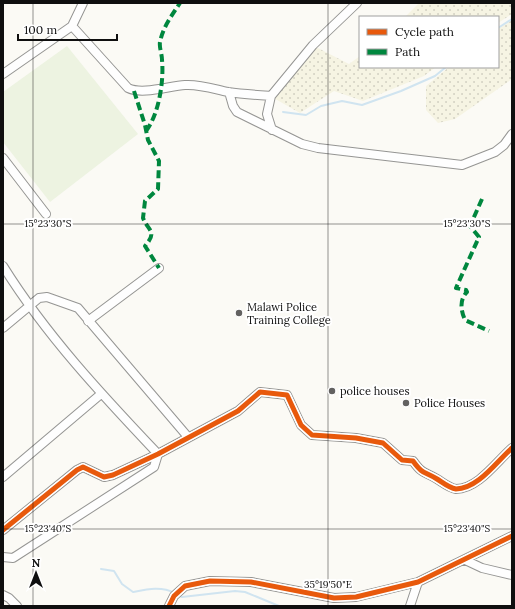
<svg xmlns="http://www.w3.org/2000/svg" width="515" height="609" viewBox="0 0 515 609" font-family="Lora,serif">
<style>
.farmland{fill:url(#farmland-dots)}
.pitch{fill:#edf3e1}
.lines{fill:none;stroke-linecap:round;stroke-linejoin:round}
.stream{stroke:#d0e4f0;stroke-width:2}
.minor-casing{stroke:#959593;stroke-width:10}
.minor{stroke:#fefefe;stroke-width:8}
.quiet{stroke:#00873e;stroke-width:4;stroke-dasharray:8 4;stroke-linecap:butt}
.cycleway-casing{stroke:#fff;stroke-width:8}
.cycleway{stroke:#e8590c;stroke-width:5}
.ticks{fill:none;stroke:#0f0f0f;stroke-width:1;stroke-opacity:0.45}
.poi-dot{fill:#626160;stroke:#fff;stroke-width:1.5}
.labels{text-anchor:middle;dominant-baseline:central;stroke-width:4;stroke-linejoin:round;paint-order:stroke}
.poi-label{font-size:11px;fill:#0f0f0f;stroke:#fff;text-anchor:start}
.ticks-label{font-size:10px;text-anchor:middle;fill:#0f0f0f;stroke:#fff;stroke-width:4;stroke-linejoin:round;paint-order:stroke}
</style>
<defs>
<pattern id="farmland-dots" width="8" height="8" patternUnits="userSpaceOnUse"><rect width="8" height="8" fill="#f6f4e3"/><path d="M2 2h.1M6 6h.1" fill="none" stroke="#d2d0c2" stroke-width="1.8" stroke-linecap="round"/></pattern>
</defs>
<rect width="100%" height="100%" fill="#fbfaf5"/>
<!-- farmland -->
<path class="farmland" d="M419,3H512V14L498,23V17H405Z
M512,20V79L455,119L438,123L426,110V86L449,67H498V29Z
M312,45L349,64L360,56V67H436L424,76L363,101L334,91L300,113L270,96Z"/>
<!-- pitch -->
<path class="pitch" d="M67,46L138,134L50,202L3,142V92Z"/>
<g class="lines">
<!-- stream -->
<path class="stream" d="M498,28L512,19
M283,112L306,115L321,106L342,101L362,105L401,91L435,76L446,67
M101,569L114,571L122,584L133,592C148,589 161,586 175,593
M178,595L182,597L235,591L245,592L279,606"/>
<defs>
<path id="minor" d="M72,26L83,3
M3,74L72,26L128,88C142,95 169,86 185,85C200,84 214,89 228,92C242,94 257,95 271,96
M229,92L233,106L237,112L302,144L318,148L462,165L495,152L504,145L512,134
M272,130L267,114L271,96L313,45L357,3
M3,158L46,214
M3,266C46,335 102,395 158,454L154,467L13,558L3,557
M88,321L159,268
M3,328L39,298L47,297L78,308L188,437
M3,477L101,394
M3,530L77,470L83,467L104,477L113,475L158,454L238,411L260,392L287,395L301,425L312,435L356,438L383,443L402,460L413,461C423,475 424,471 437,479C442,482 449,488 456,489C478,489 497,461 512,448
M465,560L482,568L512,575
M3,595L9,598L17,606
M169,606L174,596L185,586L210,581L251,582L334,598L356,597L418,582L512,536
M410,606L418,582"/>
</defs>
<!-- minor casing -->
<use href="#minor" class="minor-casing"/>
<!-- minor -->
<use href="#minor" class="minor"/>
<!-- quiet -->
<path class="quiet" d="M134,91L145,125L148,140L159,161L158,189L145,201L143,218C148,231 158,231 145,246L159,268
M146,131C159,114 164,81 162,60C162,54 159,47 160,42C163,27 172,15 180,3
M482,199L470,226L479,237L456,288L466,290L467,292C459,300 461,311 465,320L489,331"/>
<defs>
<path id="cycleway" d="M3,530L77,470L83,467L104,477L113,475L158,454L238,411L260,392L287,395L301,425L312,435L356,438L383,443L402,460L413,461C423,475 424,471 437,479C442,482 449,488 456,489C478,489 497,461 512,448
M169,606L174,596L185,586L210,581L251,582L334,598L356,597L418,582L512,536"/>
</defs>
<!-- cycleway casing -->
<use href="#cycleway" class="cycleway-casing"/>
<!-- cycleway -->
<use href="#cycleway" class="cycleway"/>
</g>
<!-- ticks -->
<path class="ticks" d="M33,3V606M328,3V606M3,224H512M3,529H512"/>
<!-- markers -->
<g class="poi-dot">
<circle cx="239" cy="313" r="4"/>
<circle cx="332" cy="391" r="4"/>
<circle cx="406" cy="403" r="4"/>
</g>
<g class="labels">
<!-- poi labels -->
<g class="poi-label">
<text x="247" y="307">Malawi Police<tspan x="247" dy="13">Training College</tspan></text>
<text x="340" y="391">police houses</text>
<text x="414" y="403">Police Houses</text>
</g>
</g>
<g class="ticks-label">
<text x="48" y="227">15°23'30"S</text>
<text x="467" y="227">15°23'30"S</text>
<text x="48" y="532">15°23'40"S</text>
<text x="467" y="532">15°23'40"S</text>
<text x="328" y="588">35°19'50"E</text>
</g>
<!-- border -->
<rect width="515" height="609" fill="none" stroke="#0f0f0f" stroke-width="8"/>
<!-- legend -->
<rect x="359" y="16" width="140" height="52" fill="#ffffff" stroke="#9f9f9f"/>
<rect x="367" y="29" width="20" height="6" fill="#e8590c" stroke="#9f9f9f"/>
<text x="395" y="36" font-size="12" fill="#0f0f0f">Cycle path</text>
<rect x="367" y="49" width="20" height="6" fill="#00873e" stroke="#9f9f9f"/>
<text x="395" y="56" font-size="12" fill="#0f0f0f">Path</text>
<!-- north arrow -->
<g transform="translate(36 573)" stroke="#ffffff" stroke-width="3" paint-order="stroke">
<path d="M0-3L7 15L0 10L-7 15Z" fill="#0f0f0f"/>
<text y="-6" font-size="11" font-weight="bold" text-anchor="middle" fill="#0f0f0f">N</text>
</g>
<!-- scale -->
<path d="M18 34v6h99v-6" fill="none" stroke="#0f0f0f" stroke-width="2"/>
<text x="24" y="34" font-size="12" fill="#0f0f0f" stroke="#ffffff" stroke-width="3" paint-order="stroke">100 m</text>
</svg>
